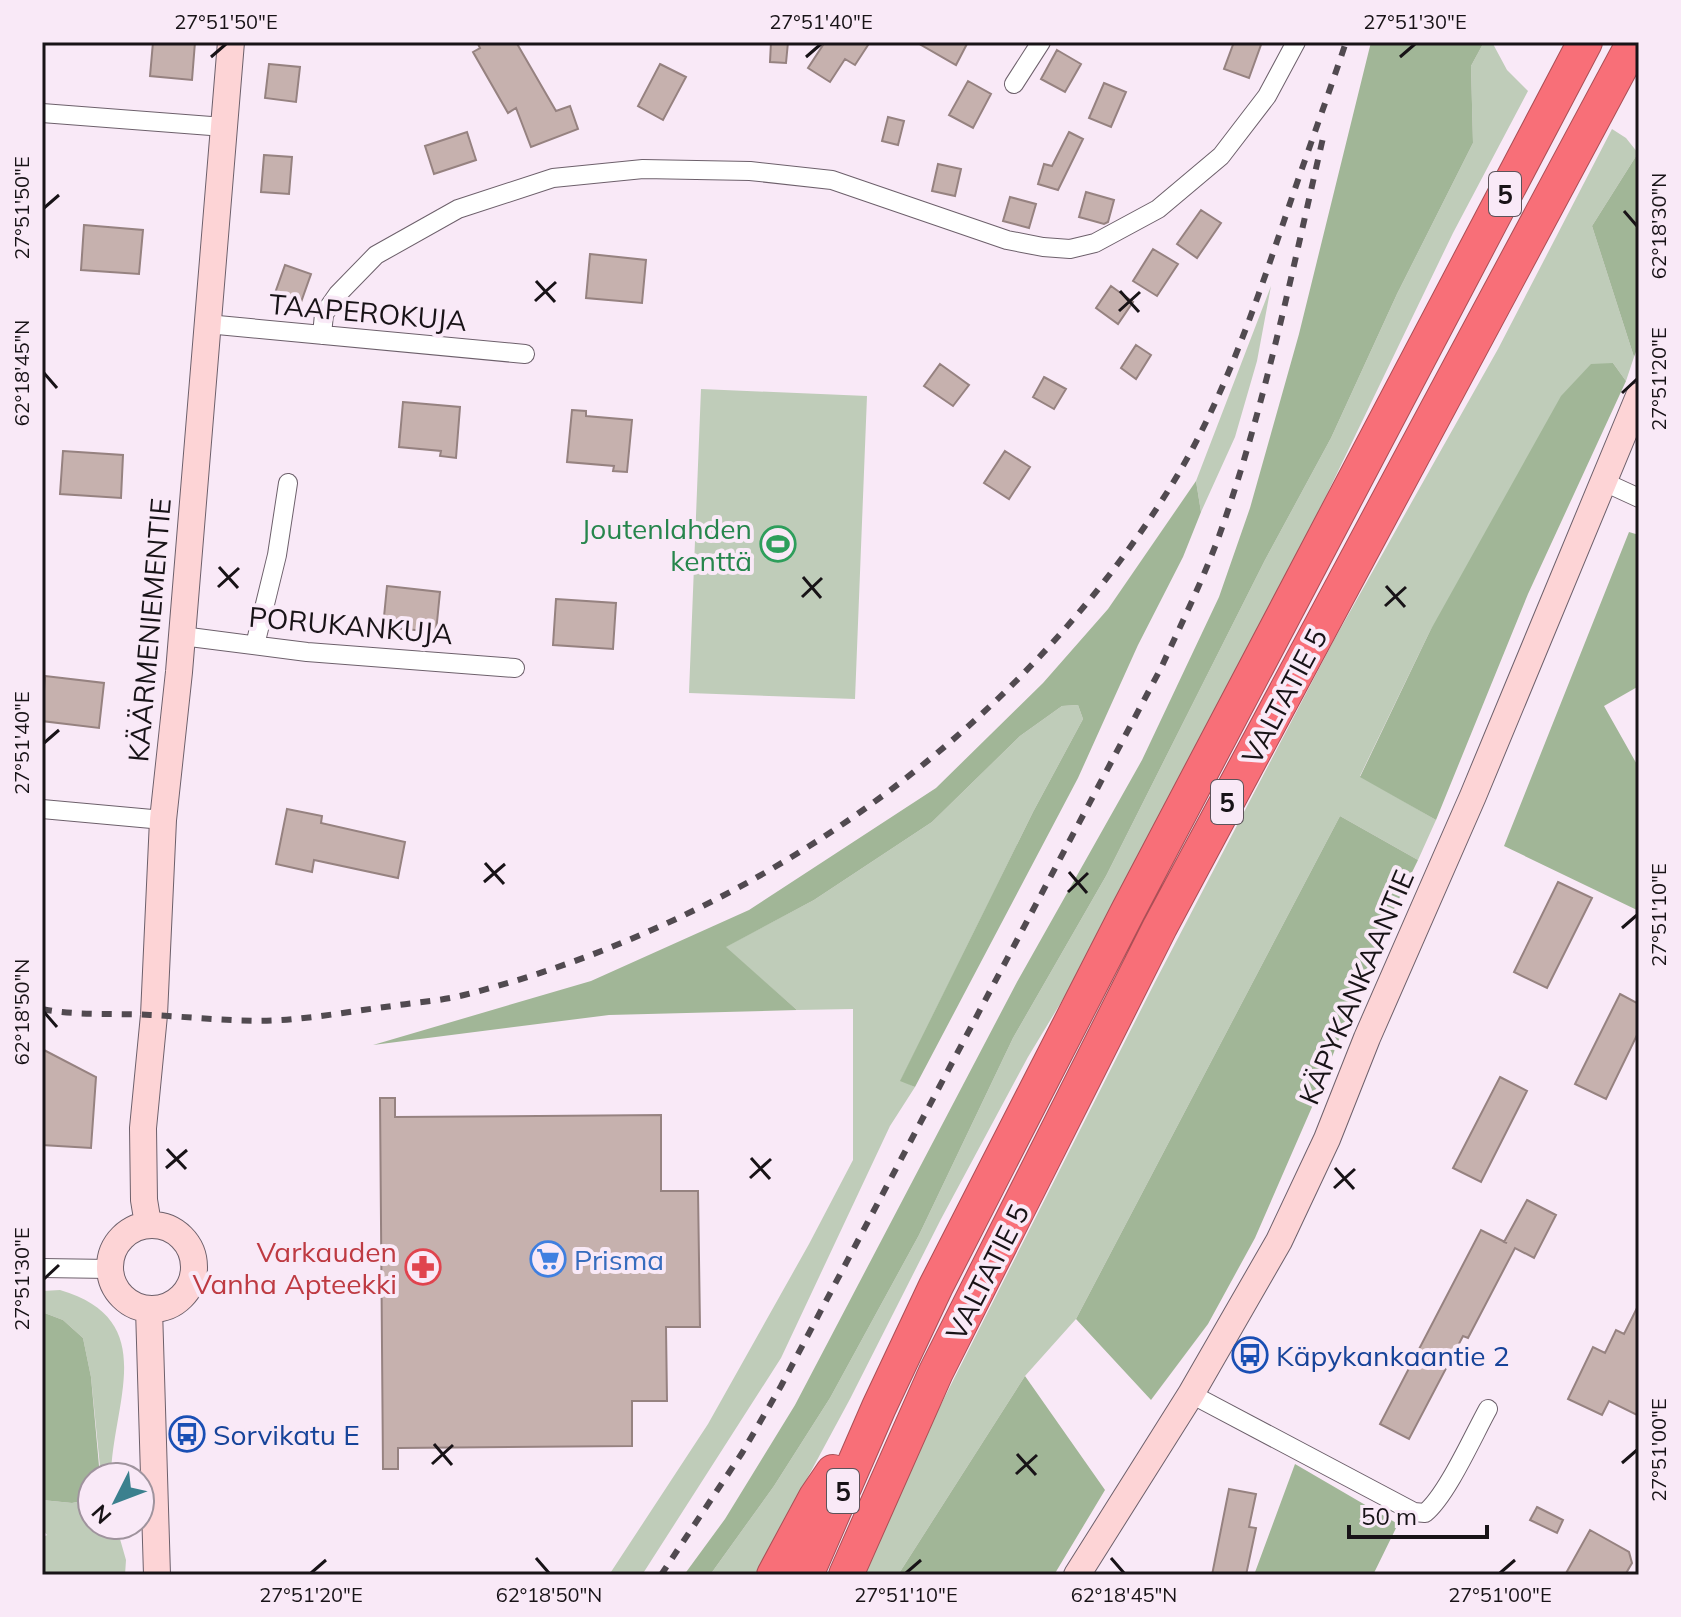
<svg xmlns="http://www.w3.org/2000/svg" width="1681" height="1617" viewBox="0 0 1681 1617" font-family="Mulish,sans-serif">
<style>
.green{fill:#bfccb9}
.forest{fill:#a1b697}
.building{fill:#c6b1ae;stroke:#968280;stroke-width:2}
.lines{fill:none;stroke-linecap:round;stroke-linejoin:round}
.street-casing{stroke:#6d606b;stroke-width:20}
.secondary-casing{stroke:#6d606b;stroke-width:28}
.highway-casing{stroke:#aa4f56;stroke-width:36}
.street{stroke:#fff;stroke-width:18}
.secondary{stroke:#fdd4d6;stroke-width:26}
.highway{stroke:#f86f78;stroke-width:34}
.rail{stroke:#514a50;stroke-width:6;stroke-dasharray:10 10;stroke-linecap:butt}
.ticks{fill:none;stroke:#181317;stroke-width:3}
.labels{text-anchor:middle;dominant-baseline:central;stroke-width:8;stroke-linejoin:round;paint-order:stroke}
.shield{fill:#f9e9f7;stroke:#5c535a;stroke-width:2}
.shield-label{font-size:26px;font-weight:bold;fill:#181317}
.street-label{font-size:28px;fill:#181317;stroke:#f9e9f7}
.leisure-label{font-size:28px;fill:#27864d;stroke:#f9e9f7;text-anchor:end}
.health-label{font-size:28px;fill:#be3a42;stroke:#f9e9f7;text-anchor:end}
.shop-label{font-size:28px;fill:#366cbe;stroke:#f9e9f7;text-anchor:start}
.transit-label{font-size:28px;fill:#164399;stroke:#f9e9f7;text-anchor:start}
.neatline{fill:none;stroke:#181317;stroke-width:3}
.ticks-label{font-size:20px;text-anchor:middle;fill:#181317}
</style>
<rect width="100%" height="100%" fill="#f9e9f7"/>
<!-- green -->
<path class="green" d="M1484,42H1492L1507,70L1528,91L1453,233L1314,521L1195,752L1080,971L1028,1057L941,1219L850,1399L755,1575H710L774,1486L830,1398L919,1235L1013,1038L1106,876L1265,560L1331,438L1397,294L1473,143L1471,66Z
M1612,129L1626,138L1638,153L1592,226L1634,357L1626,381L1613,363L1430,631L1360,776L1436,820L1418,860L1340,816L1076,1319L1025,1376L898,1575H865L926,1434L1155,982L1334,640L1498,349Z
M1271,286L1257,361L1235,437L1201,512L1196,481Z
M701,389L867,396L855,699L689,693Z
M1078,705L1083,719L1033,812L901,1080L915,1087L890,1126L781,1358L642,1575H609L708,1424L809,1244L853,1160V1009L797,1010L725,947L814,900L932,822L1020,736L1062,706Z
M60,1290C162,1320 112,1403 111,1477H101L91,1377L83,1338L63,1320L42,1312V1291Z
M92,1499V1525H116L126,1560L125,1575H42V1538L47,1535L42,1529V1500L72,1503Z"/>
<!-- forest -->
<path class="forest" d="M1371,42H1484L1471,66L1473,143L1397,294L1331,438L1265,560L1106,876L1013,1038L919,1235L830,1398L774,1486L710,1575H684L725,1519L795,1405L1017,982L1142,760L1219,597L1250,508L1299,334Z
M1638,153L1639,250L1636,254L1639,264V344L1634,357L1592,226Z
M1613,363L1626,381L1528,594L1436,820L1360,777L1430,631L1561,396L1591,364Z
M1196,481L1201,512L1183,557L1138,645L1078,778L915,1087L900,1081L1033,812L1083,719L1078,705L1062,706L1020,736L932,822L814,900L726,947L797,1010L609,1015L373,1045L591,981L749,910L936,788L1043,683L1108,609Z
M1629,532L1639,535V686L1604,706L1639,768V911L1504,846Z
M1340,816L1418,860L1378,942L1312,1107L1255,1238L1208,1324L1151,1400L1076,1319Z
M42,1312L63,1320L83,1338L91,1377L100,1477H92V1499L72,1503L42,1500Z
M1025,1376L1105,1490L1054,1575H898Z
M1295,1464L1398,1524L1373,1575H1254Z"/>
<!-- building -->
<path class="building" d="M153,42H195L192,80L150,76Z
M477,42H516L556,111L570,106L578,129L531,147L516,108L508,113L473,52L480,48Z
M771,42H788L786,63L770,62Z
M825,42H870L855,65L845,59L830,82L808,68Z
M916,42H968L956,65Z
M1234,42H1262L1249,78L1224,69Z
M1057,50L1081,64L1065,92L1041,79Z
M269,64L300,67L296,102L265,98Z
M660,64L686,77L663,120L638,106Z
M968,81L991,94L973,128L949,115Z
M1104,83L1126,92L1111,127L1089,118Z
M888,117L904,121L898,145L882,141Z
M467,132L476,160L434,174L425,146Z
M1069,132L1083,139L1058,190L1038,184L1044,164L1052,166Z
M264,155L292,157L289,194L261,192Z
M938,164L961,169L955,196L932,191Z
M1086,192L1114,200L1108,222L1104,224L1079,217Z
M1010,197L1036,204L1029,228L1003,221Z
M1201,210L1221,223L1197,258L1177,244Z
M84,225L143,230L139,274L81,270Z
M1153,249L1178,264L1157,296L1133,281Z
M590,254L646,260L642,303L586,298Z
M285,265L311,274L300,305L274,296Z
M1111,286L1133,302L1118,324L1096,308Z
M1136,345L1151,355L1136,379L1121,368Z
M940,364L969,385L953,406L924,386Z
M1044,377L1066,389L1054,409L1033,397Z
M403,402L460,407L456,458L440,456L441,451L399,447Z
M572,410L586,411V416L632,420L627,472L613,471L614,466L567,462Z
M63,451L123,455L121,498L60,494Z
M1005,451L1030,467L1009,499L984,483Z
M387,586L440,592L436,632L383,627Z
M556,599L616,603L613,649L553,645Z
M45,676L104,683L99,728L42,721Z
M287,809L322,816L321,823L405,842L398,878L314,860L312,872L276,864Z
M1558,882L1592,898L1547,988L1514,972Z
M1620,994L1639,1004V1031L1606,1099L1575,1084Z
M42,1049L96,1077L91,1148L42,1145Z
M1500,1077L1527,1091L1481,1182L1453,1168Z
M380,1098H395V1117L661,1115V1191H698L700,1327H666L667,1401H632V1446L398,1448V1469H383Z
M1527,1200L1556,1215L1534,1258L1515,1248L1468,1338L1463,1336L1409,1439L1380,1424L1481,1230L1507,1243L1504,1242Z
M1639,1304V1416L1609,1401L1602,1415L1568,1399L1593,1347L1605,1353L1616,1330L1624,1334Z
M1229,1489L1256,1494L1249,1527L1256,1528L1246,1575H1212Z
M1537,1507L1563,1520L1557,1533L1530,1520Z
M1590,1530L1629,1552L1632,1563L1625,1575H1565Z"/>
<g class="lines">
<defs>
<path id="street" d="M1014,84L1041,42
M42,113L224,127
M207,324L525,354
M322,335L324,314L338,294L376,255L458,209L553,178L643,169L750,171L832,180L1007,240L1043,247L1070,249L1095,243L1158,209L1221,156L1267,96L1296,42
M1602,481L1639,498
M182,636L307,652L515,668
M255,645L277,555L288,483
M42,809L163,820
M42,1268L110,1269
M1191,1394L1414,1512L1425,1513C1447,1495 1473,1436 1488,1409"/>
<path id="secondary" d="M148,1224L144,1200L143,1128L154,1015L163,820L179,672L231,42
M110 1267a42 42 0 1 1 84 0a42 42 0 1 1-84 0Z
M149,1309L157,1575
M1077,1575L1191,1394L1279,1241L1327,1139L1367,1038L1473,796L1639,396"/>
<path id="highway" d="M774,1575L816,1497L833,1472
M806,1575L879,1407L936,1286L1128,911L1585,42
M846,1575L936,1372L1160,927L1634,42"/>
</defs>
<!-- street casing -->
<use href="#street" class="street-casing"/>
<!-- secondary casing -->
<use href="#secondary" class="secondary-casing"/>
<!-- highway casing -->
<use href="#highway" class="highway-casing"/>
<!-- street -->
<use href="#street" class="street"/>
<!-- secondary -->
<use href="#secondary" class="secondary"/>
<!-- highway -->
<use href="#highway" class="highway"/>
<!-- rail -->
<path class="rail" d="M42,1009C77,1016 115,1013 150,1015C197,1017 247,1024 294,1019C327,1016 360,1010 392,1006C416,1002 441,1001 464,995C749,923 1015,738 1171,486C1223,402 1255,306 1287,212C1306,156 1327,99 1346,42
M661,1575L742,1453L781,1386L1161,668C1183,620 1207,572 1224,522C1267,397 1293,267 1323,138"/>
</g>
<!-- ticks -->
<path class="ticks" d="M211,57L226,44M806,57L821,44M1400,57L1415,44M44,208L59,195M1624,211L1637,226M536,281L555,302M1120,291L1139,312M535,301L556,282M1119,311L1140,292M44,373L57,388M1622,393L1637,379M219,567L238,588M803,577L821,598M1386,586L1405,607M218,587L239,568M802,597L822,578M1385,606L1406,587M44,743L59,730M485,863L504,884M1069,872L1087,893M484,882L505,864M1068,892L1088,873M1622,928L1637,915M44,1012L57,1027M167,1149L186,1169M751,1158L770,1179M166,1168L187,1150M1335,1168L1354,1189M750,1178L771,1159M1334,1188L1355,1169M44,1279L59,1265M434,1444L452,1465M1017,1454L1036,1475M1622,1463L1637,1450M432,1464L453,1445M1016,1474L1037,1455M536,1558L549,1573M1111,1558L1124,1573M311,1573L326,1560M906,1573L921,1560M1500,1573L1515,1560"/>
<!-- icons -->
<defs>
<symbol id="stadium-ring" viewBox="-11 -11 22 22"><circle r="9.5" fill="#f9e9f7" stroke="#2e9e5b" stroke-width="1.5"/><path d="M0-5a6.5 5 0 1 0 0 10a6.5 5 0 1 0 0-10ZM-3.5-1.8h7v3.6h-7Z" fill="#2e9e5b"/></symbol>
<symbol id="supermarket-ring" viewBox="-11 -11 22 22"><circle r="9.5" fill="#f9e9f7" stroke="#3f7fe0" stroke-width="1.5"/><path d="M-6-5.5h2.5l.6 2H6L4.5 2H-2.5L-4.4-4H-6ZM-1.5 3.2a1.3 1.3 0 1 0 .1 0ZM3 3.2a1.3 1.3 0 1 0 .1 0Z" fill="#3f7fe0"/></symbol>
<symbol id="pharmacy-ring" viewBox="-11 -11 22 22"><circle r="9.5" fill="#f9e9f7" stroke="#e0444e" stroke-width="1.5"/><path d="M-2-6h4v4h4v4h-4v4h-4v-4h-4v-4h4Z" fill="#e0444e"/></symbol>
<symbol id="bus-ring" viewBox="-11 -11 22 22"><circle r="9.5" fill="#f9e9f7" stroke="#1a4fb4" stroke-width="1.5"/><path d="M-5-6H5V4H4V6H2V4H-2V6H-4V4H-5ZM-3.5-4V0h7V-4ZM-3.5 1.2v1.5H-2V1.2ZM2 1.2v1.5H3.5V1.2Z" fill="#1a4fb4"/></symbol>
</defs>
<g fill-rule="evenodd">
<use href="#stadium-ring" x="758" y="524" width="40" height="40"/>
<use href="#supermarket-ring" x="528" y="1239" width="40" height="40"/>
<use href="#pharmacy-ring" x="403" y="1247" width="40" height="40"/>
<use href="#bus-ring" x="1230" y="1335" width="40" height="40"/>
<use href="#bus-ring" x="167" y="1414" width="40" height="40"/>
</g>
<g class="labels">
<!-- shield labels -->
<g class="shield">
<rect x="1489" y="172" width="32" height="44" rx="6"/>
<rect x="1211" y="780" width="32" height="44" rx="6"/>
<rect x="827" y="1469" width="32" height="44" rx="6"/>
</g>
<g class="shield-label">
<text x="1505" y="194">5</text>
<text x="1227" y="802">5</text>
<text x="843" y="1491">5</text>
</g>
<!-- street labels -->
<g class="street-label">
<text transform="translate(368 312) rotate(5)">TAAPEROKUJA</text>
<text transform="translate(351 625) rotate(5)">PORUKANKUJA</text>
<text transform="translate(149 630) rotate(-85)">KÄÄRMENIEMENTIE</text>
<text transform="translate(1284 696) rotate(-62)">VALTATIE 5</text>
<text transform="translate(1356 987) rotate(-67)">KÄPYKANKAANTIE</text>
<text transform="translate(987 1272) rotate(-63)">VALTATIE 5</text>
</g>
<!-- leisure labels -->
<g class="leisure-label">
<text x="752" y="528">Joutenlahden<tspan x="752" dy="32">kenttä</tspan></text>
</g>
<!-- health labels -->
<g class="health-label">
<text x="397" y="1251">Varkauden<tspan x="397" dy="32">Vanha Apteekki</tspan></text>
</g>
<!-- shop labels -->
<g class="shop-label">
<text x="574" y="1259">Prisma</text>
</g>
<!-- transit labels -->
<g class="transit-label">
<text x="1276" y="1355">Käpykankaantie 2</text>
<text x="213" y="1434">Sorvikatu E</text>
</g>
</g>
<!-- border -->
<rect width="1681" height="1617" fill="none" stroke="#f9e9f7" stroke-width="88"/>
<!-- north arrow -->
<g transform="translate(116 1501) rotate(228)"><circle r="38" fill="#f9e9f7" stroke="#9f939d" stroke-width="2"/>
<path d="M0-6L14 30L0 20L-14 30Z" fill="#3b808e"/>
<text y="-12" font-size="22" font-weight="bold" text-anchor="middle" fill="#181317">N</text>
</g>
<!-- scale -->
<path d="M1349 1525v12h138v-12" fill="none" stroke="#181317" stroke-width="4"/>
<text x="1361" y="1525" font-size="24" fill="#181317" stroke="#f9e9f7" stroke-width="6" paint-order="stroke">50 m</text>
<rect x="44" y="44" width="1593" height="1529" class="neatline"/>
<g class="ticks-label">
<text x="226" y="29">27°51'50"E</text>
<text x="821" y="29">27°51'40"E</text>
<text x="1415" y="29">27°51'30"E</text>
<text transform="translate(22 208) rotate(-90)" y="7">27°51'50"E</text>
<text transform="translate(1659 226) rotate(-90)" y="7">62°18'30"N</text>
<text transform="translate(22 373) rotate(-90)" y="7">62°18'45"N</text>
<text transform="translate(1659 379) rotate(-90)" y="7">27°51'20"E</text>
<text transform="translate(22 743) rotate(-90)" y="7">27°51'40"E</text>
<text transform="translate(1659 915) rotate(-90)" y="7">27°51'10"E</text>
<text transform="translate(22 1012) rotate(-90)" y="7">62°18'50"N</text>
<text transform="translate(22 1279) rotate(-90)" y="7">27°51'30"E</text>
<text transform="translate(1659 1450) rotate(-90)" y="7">27°51'00"E</text>
<text x="311" y="1602">27°51'20"E</text>
<text x="549" y="1602">62°18'50"N</text>
<text x="906" y="1602">27°51'10"E</text>
<text x="1124" y="1602">62°18'45"N</text>
<text x="1500" y="1602">27°51'00"E</text>
</g>
</svg>
